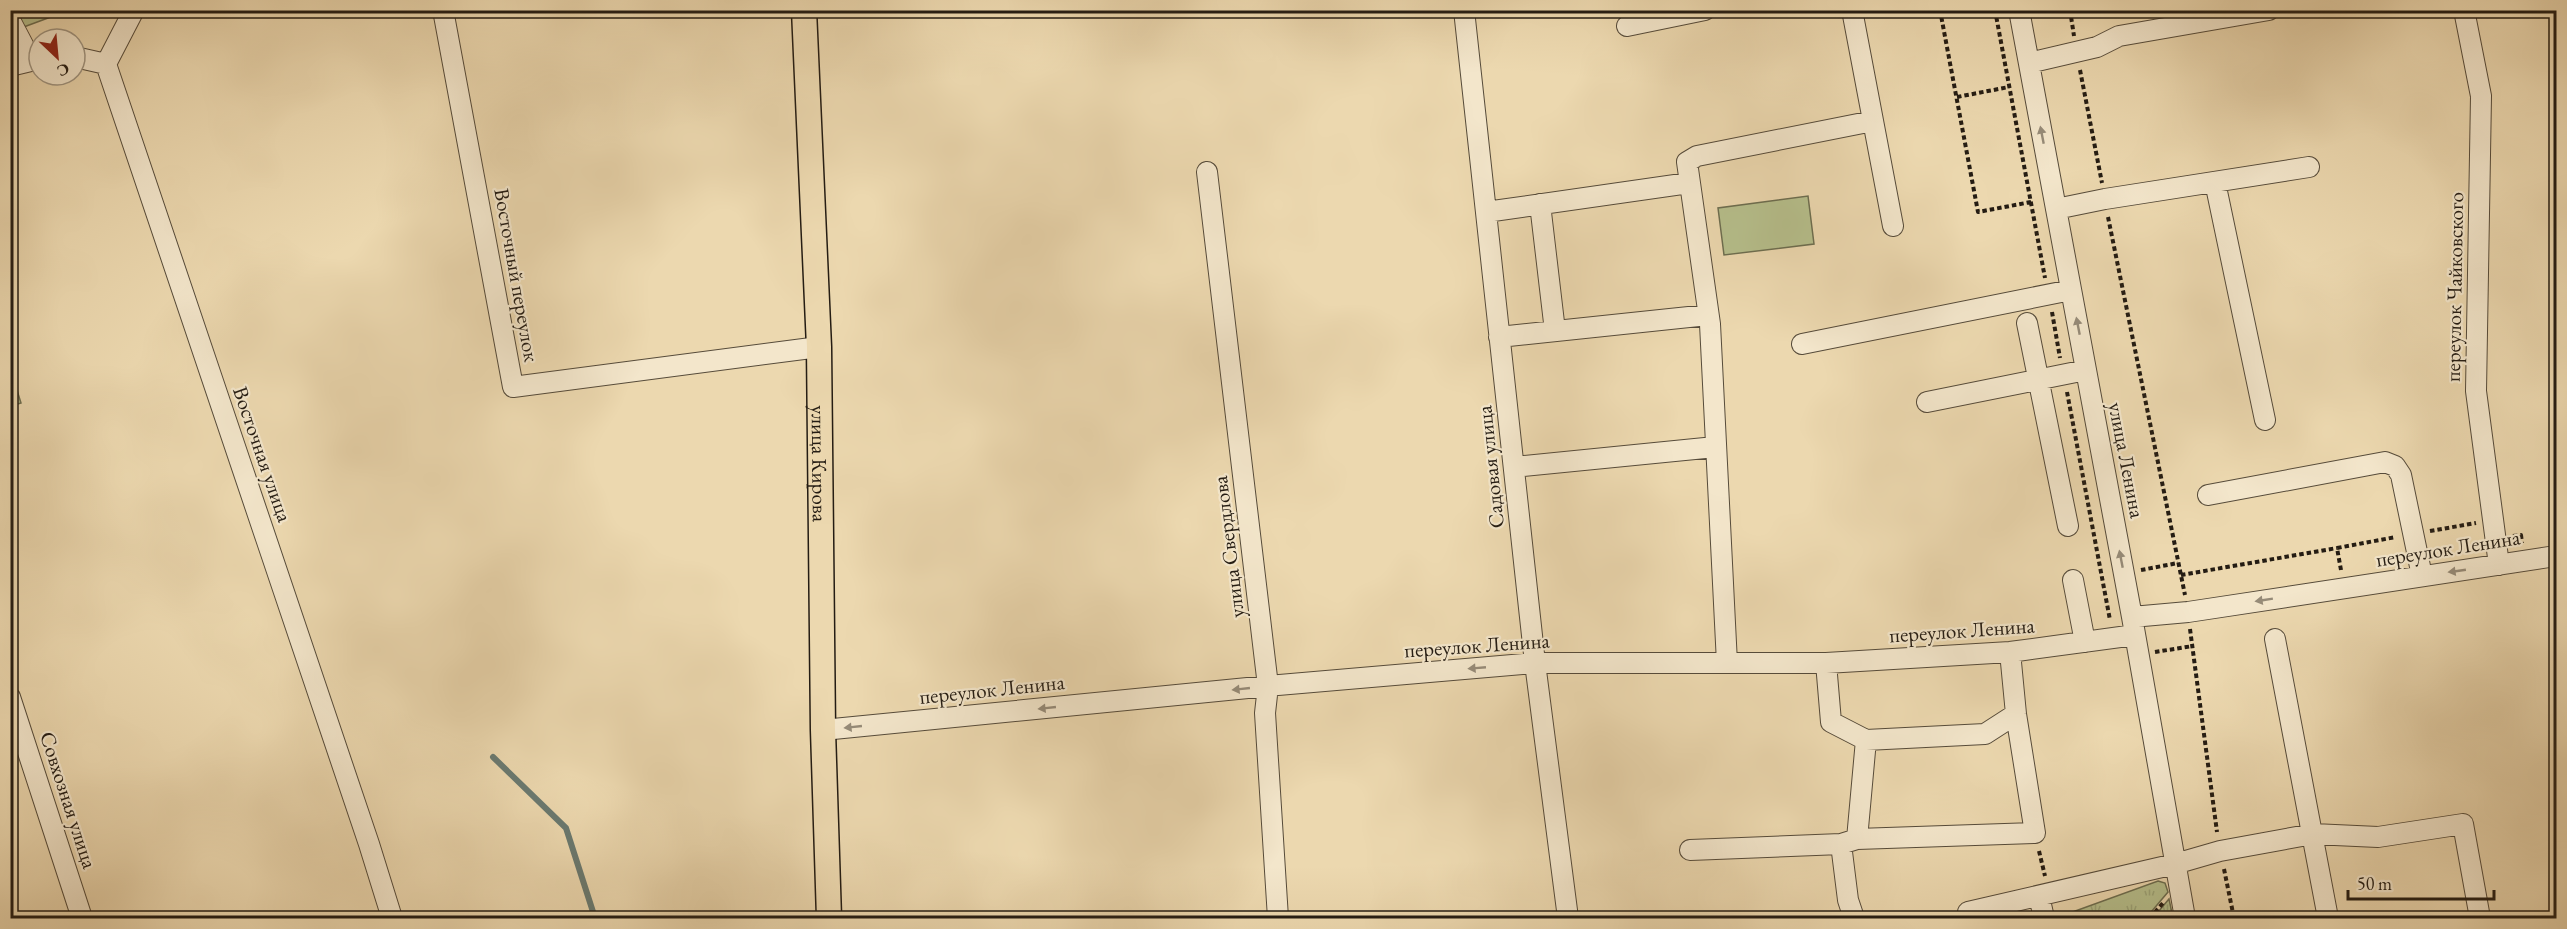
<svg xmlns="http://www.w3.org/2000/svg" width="2567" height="929" viewBox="0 0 2567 929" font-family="'EB Garamond',serif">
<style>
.grass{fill:url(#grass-tufts);stroke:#6d6e50;stroke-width:1.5}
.pitch{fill:#b6bf8c;stroke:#6d6e50;stroke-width:1.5}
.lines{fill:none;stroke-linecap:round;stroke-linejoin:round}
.stream{stroke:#6a7a71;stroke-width:6}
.minor-casing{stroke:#564b3a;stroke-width:22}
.major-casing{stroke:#241c13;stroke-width:27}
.path{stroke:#241c13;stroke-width:4;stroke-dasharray:4.5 3;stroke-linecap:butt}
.minor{stroke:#f3e6cb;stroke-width:20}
.major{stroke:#ecd8af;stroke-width:24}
.oneway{fill:#968b78}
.labels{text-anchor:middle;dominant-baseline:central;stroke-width:4.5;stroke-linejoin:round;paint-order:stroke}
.street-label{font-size:21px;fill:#241c13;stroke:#f3e6cb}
</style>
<defs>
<pattern id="grass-tufts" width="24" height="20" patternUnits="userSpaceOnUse" patternTransform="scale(1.5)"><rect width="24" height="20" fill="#b6bf8c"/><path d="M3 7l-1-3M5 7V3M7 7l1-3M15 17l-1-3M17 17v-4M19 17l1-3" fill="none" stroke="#9ca478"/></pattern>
</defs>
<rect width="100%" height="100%" fill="#ecd8af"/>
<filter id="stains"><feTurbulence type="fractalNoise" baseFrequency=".00333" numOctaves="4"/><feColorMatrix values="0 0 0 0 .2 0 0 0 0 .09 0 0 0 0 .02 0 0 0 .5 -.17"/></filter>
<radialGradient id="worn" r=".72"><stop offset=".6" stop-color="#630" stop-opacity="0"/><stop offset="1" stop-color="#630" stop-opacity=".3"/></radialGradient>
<!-- grass -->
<path class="grass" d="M2158,881L2165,883L2168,892L2146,918H2056Z
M2169,899L2173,918H2153Z"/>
<!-- pitch -->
<path class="pitch" d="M13,11H67L21,28Z
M1808,196L1814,244L1724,255L1718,208Z
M11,371L21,403L11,406H10Z"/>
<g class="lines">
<!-- stream -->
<path class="stream" d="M493,757L566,828L595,918"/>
<defs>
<path id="minor" d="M134,10L106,64L369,844L392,918
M443,10L513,387L819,347
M1464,10L1535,663L1568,918
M1852,10L1893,226
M2019,10L2132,617L2185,918
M2464,10L2481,96L2476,391L2499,565
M10,20L31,60
M1627,26L1705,10
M75,57L106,64
M2029,63L2097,47L2119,36L2269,10
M10,66L39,59
M1207,172L1268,686L1265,713L1278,918
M2215,182L2265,420
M1540,204L1555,331
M2056,209L2105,199L2309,167
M1486,212L1689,183
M2027,323L2068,526
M1499,337L1708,315
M1802,344L2071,290
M1927,402L2086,370
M1514,467L1715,447
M2208,495L2385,462L2395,466L2401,475L2422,576
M2073,580L2085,642
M2132,617L2188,612L2556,556
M2275,639L2328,918
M1727,663L1710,324L1687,162L1697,156L1873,121
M1826,663L1831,722L1866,740L1857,839L1841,844L1848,900L1854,918
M10,697L82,918
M823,730L1268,686L1535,663H1826L2010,652L2135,635
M1866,740L1985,734L2016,714
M1857,839L2035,833L2016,714L2010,652
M1690,850L1841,844
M2039,896L2044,918
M1969,918L1968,912L2175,864L2220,851L2313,834L2378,837L2463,824L2480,918"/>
<g id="major">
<path id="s1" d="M804,10L819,347L823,730L829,918"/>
</g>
</defs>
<!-- minor casing -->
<use href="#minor" class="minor-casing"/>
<!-- major casing -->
<use href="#major" class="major-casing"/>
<!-- path -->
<path class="path" d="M1940,10L1978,212L2031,202
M1995,10L2045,278
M2070,10L2074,36
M2080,70L2102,183
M1957,97L2009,87
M2108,217L2185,595
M2052,312L2060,358
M2067,392L2110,620
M2430,531L2476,523
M2513,536L2521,535L2522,543
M2141,570L2178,563
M2341,570L2337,548L2396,537
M2181,575L2337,548
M2190,629L2217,832
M2155,652L2193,646
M2039,851L2045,876
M2224,869L2234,918
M2150,918L2163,903"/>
<!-- minor -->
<use href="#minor" class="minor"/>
<!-- major -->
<use href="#major" class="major"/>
</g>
<!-- one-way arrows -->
<defs><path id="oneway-solid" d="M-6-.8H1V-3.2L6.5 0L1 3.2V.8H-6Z" transform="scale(1.5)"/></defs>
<g class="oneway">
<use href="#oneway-solid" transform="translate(2042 135) rotate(-101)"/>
<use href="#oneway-solid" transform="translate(2078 326) rotate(-101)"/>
<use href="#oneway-solid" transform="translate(2121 559) rotate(-101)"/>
<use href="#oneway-solid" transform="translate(2457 571) rotate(172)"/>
<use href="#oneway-solid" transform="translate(2264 600) rotate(171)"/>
<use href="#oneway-solid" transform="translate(1477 668) rotate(175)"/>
<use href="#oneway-solid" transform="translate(1241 689) rotate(174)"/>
<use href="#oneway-solid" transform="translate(1047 708) rotate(174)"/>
<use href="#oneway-solid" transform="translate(853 727) rotate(174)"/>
</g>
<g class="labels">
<!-- street labels -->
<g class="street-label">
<text transform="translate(517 275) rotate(80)">Восточный переулок</text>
<text transform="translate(2454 287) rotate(-89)">переулок Чайковского</text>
<text transform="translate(263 454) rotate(71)">Восточная улица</text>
<text transform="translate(2127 460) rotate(79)">улица Ленина</text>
<text stroke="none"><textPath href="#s1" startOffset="454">улица Кирова</textPath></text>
<text transform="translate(1490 467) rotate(-96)">Садовая улица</text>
<text transform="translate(1228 547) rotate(-97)">улица Свердлова</text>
<text transform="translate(2448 548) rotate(-9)">переулок Ленина</text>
<text transform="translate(1962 630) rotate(-4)">переулок Ленина</text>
<text transform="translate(1477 645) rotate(-4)">переулок Ленина</text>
<text transform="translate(992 689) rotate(-6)">переулок Ленина</text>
<text transform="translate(69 800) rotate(72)">Совхозная улица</text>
</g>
</g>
<!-- margin -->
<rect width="2567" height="929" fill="none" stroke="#ecd8af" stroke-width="36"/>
<rect x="12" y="12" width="2543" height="905" fill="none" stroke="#241c13" stroke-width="3"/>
<rect x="18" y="18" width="2531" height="893" fill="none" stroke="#241c13" stroke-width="1.5"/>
<!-- north arrow -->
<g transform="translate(57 57) rotate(154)"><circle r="28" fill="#f3e6cb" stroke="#a09581" stroke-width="1.5"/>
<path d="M0-4.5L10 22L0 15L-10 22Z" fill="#8f2418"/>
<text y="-9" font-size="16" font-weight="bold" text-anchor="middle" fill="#241c13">С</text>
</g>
<!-- scale -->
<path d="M2348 890v9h146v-9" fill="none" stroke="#241c13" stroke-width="3"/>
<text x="2357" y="890" font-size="18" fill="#241c13" stroke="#f3e6cb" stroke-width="4.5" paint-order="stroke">50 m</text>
<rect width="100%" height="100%" filter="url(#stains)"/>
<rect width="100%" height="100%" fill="url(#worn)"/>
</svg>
